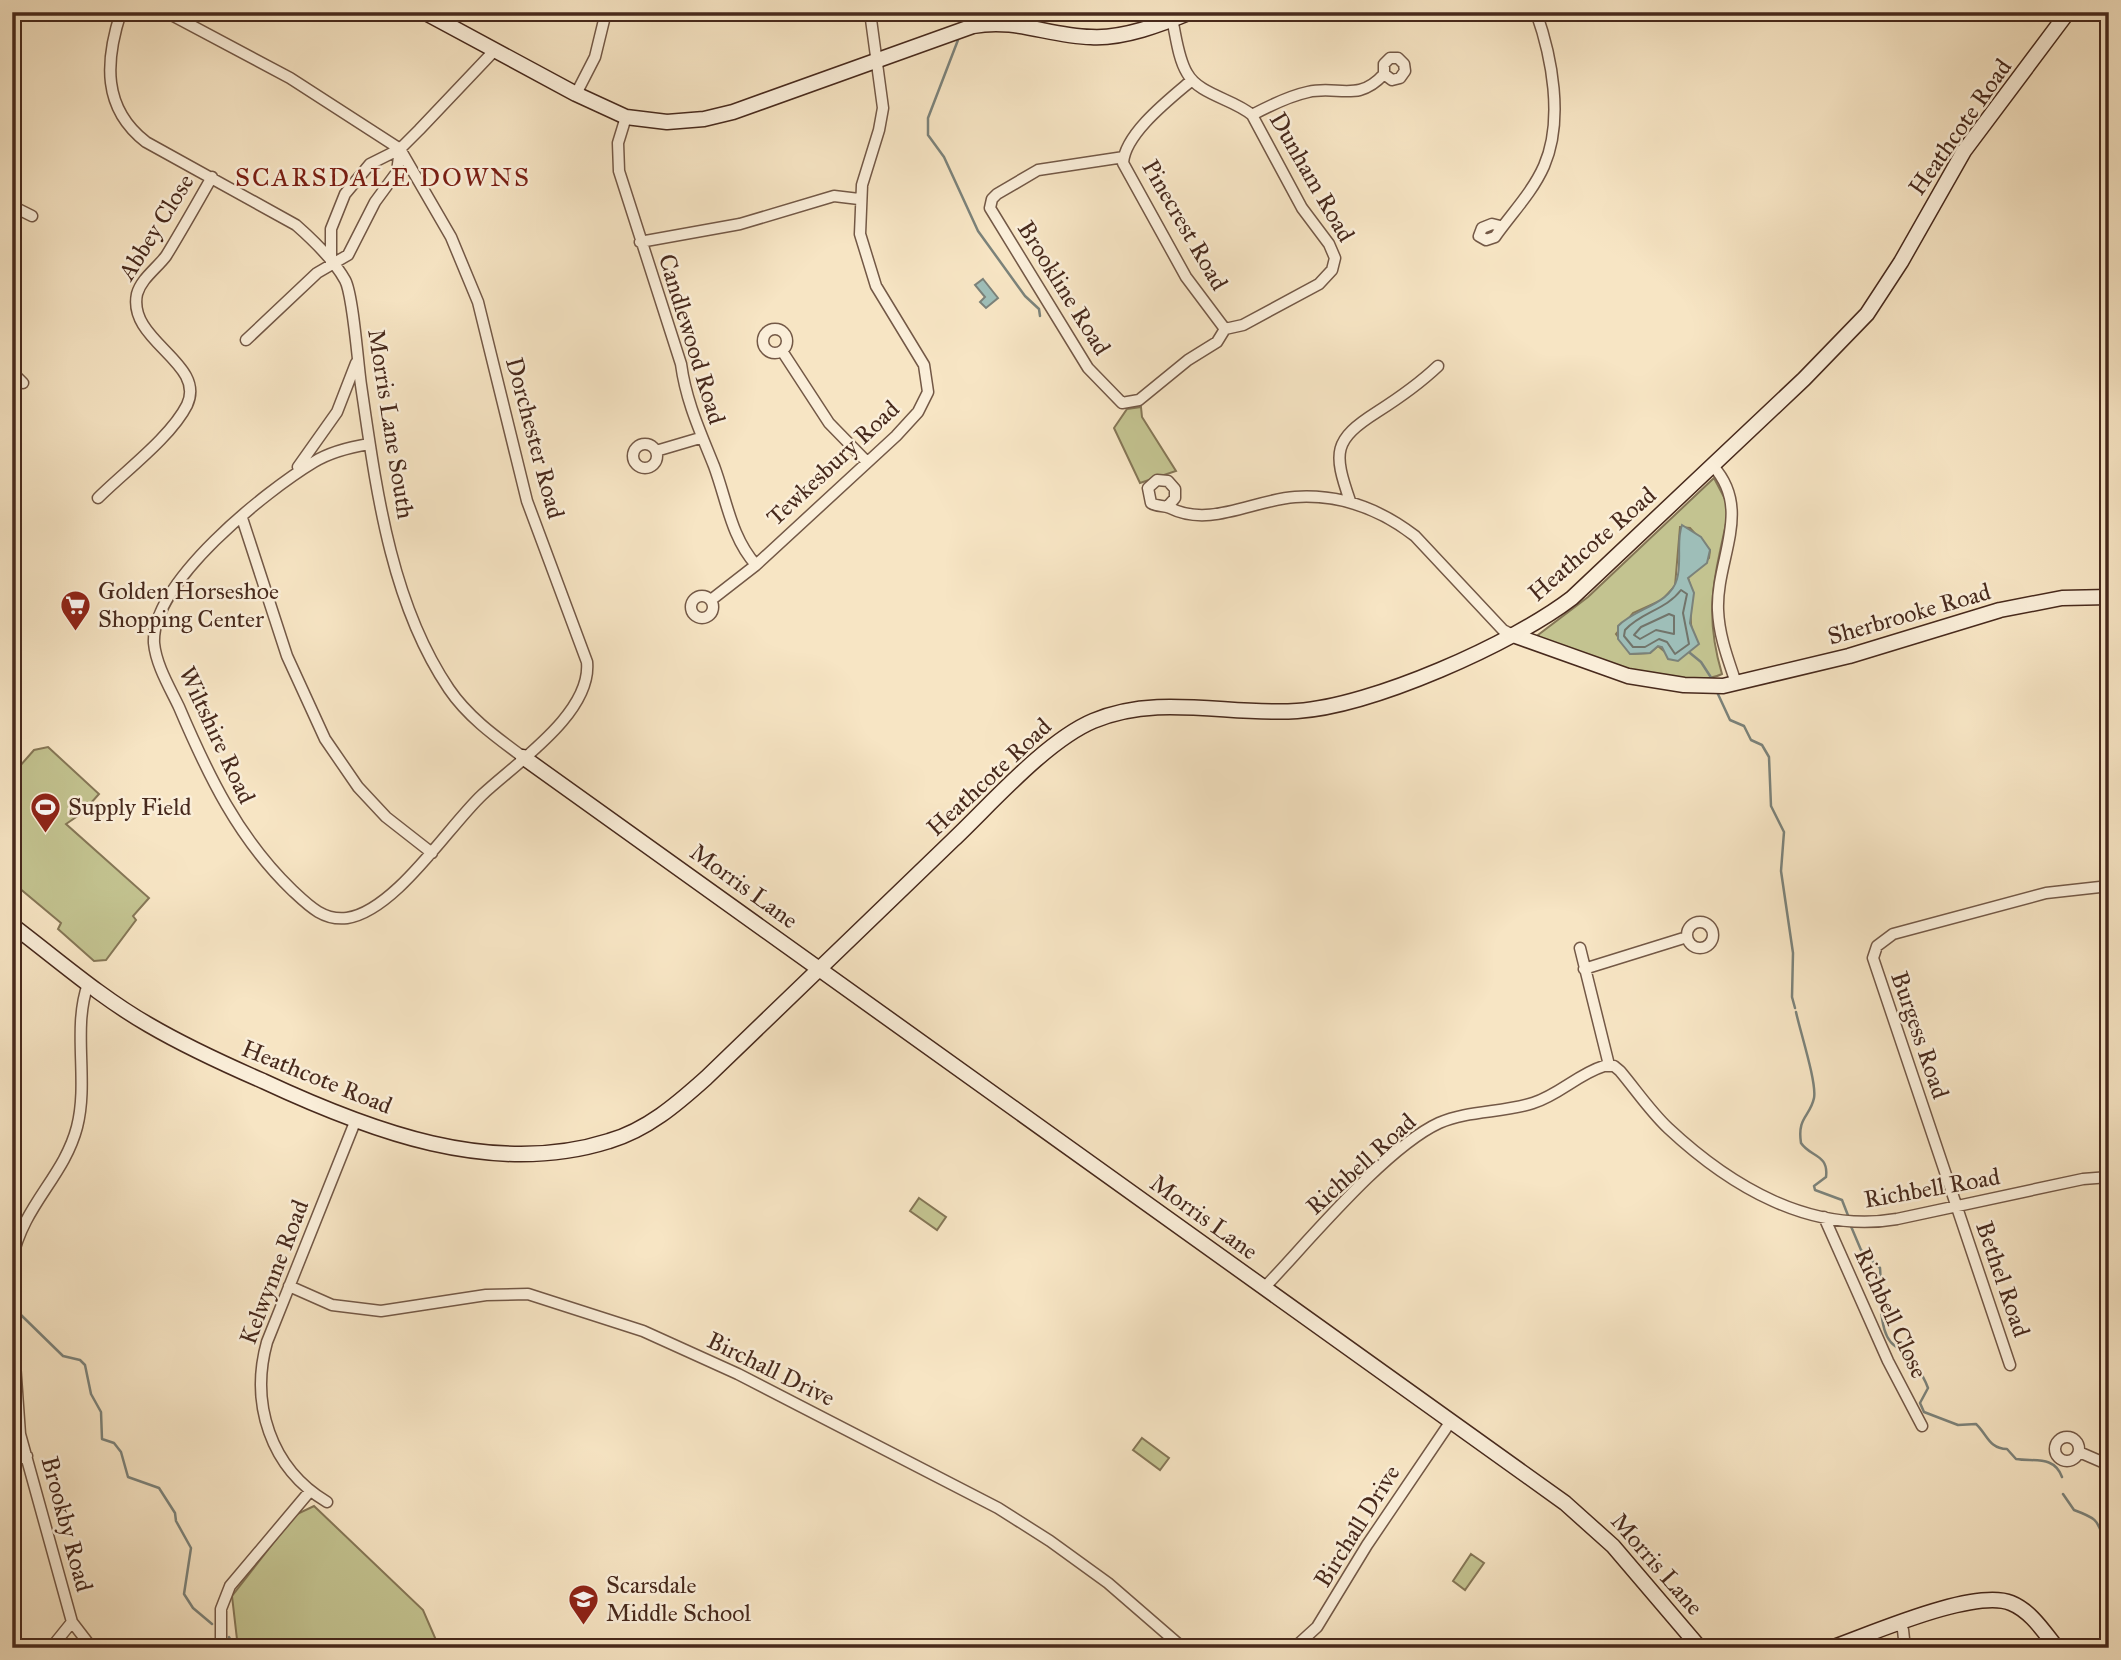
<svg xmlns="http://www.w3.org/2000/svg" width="2121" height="1660" viewBox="0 0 2121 1660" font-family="'IM FELL Great Primer',serif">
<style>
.green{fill:#c3c390;stroke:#857656;stroke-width:2;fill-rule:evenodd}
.water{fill:#9ebeb8;stroke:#7b827a;stroke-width:2}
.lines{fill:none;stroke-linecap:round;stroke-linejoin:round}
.shore{stroke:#72746a;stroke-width:2}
.stream{stroke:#7b827a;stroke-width:2.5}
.street-casing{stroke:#735846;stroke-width:13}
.secondary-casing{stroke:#47291c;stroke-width:17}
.street{stroke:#faeed9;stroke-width:10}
.secondary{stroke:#faeed9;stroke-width:14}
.labels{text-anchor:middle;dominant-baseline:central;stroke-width:5;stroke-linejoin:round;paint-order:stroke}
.street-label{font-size:24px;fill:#47291c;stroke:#faeed9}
.poi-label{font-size:24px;fill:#47291c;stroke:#faeed9;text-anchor:start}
.neighbourhood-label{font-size:26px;letter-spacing:2px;fill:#7a1f14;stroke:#faeed9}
</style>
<rect width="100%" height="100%" fill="#f7e5c4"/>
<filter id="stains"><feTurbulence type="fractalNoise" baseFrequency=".00286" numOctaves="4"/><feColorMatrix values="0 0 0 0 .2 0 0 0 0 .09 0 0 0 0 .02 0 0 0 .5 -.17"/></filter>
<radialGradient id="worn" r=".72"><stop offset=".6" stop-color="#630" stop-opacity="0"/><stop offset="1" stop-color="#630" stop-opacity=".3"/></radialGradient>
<!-- green -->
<path class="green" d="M1141,407L1142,417L1176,471L1140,483L1114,428L1127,409Z
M1714,478L1726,501L1728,514C1715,577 1703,610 1722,674C1683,694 1582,655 1542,641L1538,635L1588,597ZM1680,527L1690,528L1710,550L1709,558L1688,578C1697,601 1687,608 1692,630L1665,652L1658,646L1650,653L1631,654L1616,634L1633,613L1662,600L1675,586Z
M48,747L99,794L82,813L66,824L149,898L133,916L136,920L106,960L94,961L58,929L61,923L12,882V775L34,750Z
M919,1198L946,1217L937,1230L910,1211Z
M1142,1438L1169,1458L1160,1470L1133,1450Z
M314,1506L423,1610L436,1640L433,1648H238L232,1596L295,1515Z
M1471,1554L1484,1563L1465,1590L1453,1581Z"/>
<!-- water -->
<path class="water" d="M983,279L998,298L986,308L980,302L985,297L975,285Z
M1682,525L1701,537L1710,550L1707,563L1688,578L1694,593L1690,623L1699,644L1678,661L1668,659L1662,647L1658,646L1650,653L1630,654L1618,639V626C1635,608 1670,605 1677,579C1682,562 1676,540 1682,525Z"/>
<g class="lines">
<!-- shore -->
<path class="shore" d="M1681,590L1687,594L1683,613L1689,644L1675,654L1667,642L1659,639L1645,647H1633L1624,636L1625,630C1641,612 1666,610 1681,590Z
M1669,614L1674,616V634L1656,630L1640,639L1634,635L1641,627Z"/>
<!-- stream -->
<path class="stream" d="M958,40L928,118V135L944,157L978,231L1025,296L1039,309L1040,316
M1690,653L1701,662L1712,679
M1717,692L1730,720L1744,726L1751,740L1762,745L1769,757L1771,806L1784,832L1781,871L1793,953L1792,997L1795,1008
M1796,1012C1800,1031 1817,1083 1814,1098C1810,1117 1797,1117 1801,1143C1810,1157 1829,1154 1826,1177L1814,1186L1815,1190L1842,1200L1849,1218
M1850,1224L1861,1250L1880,1268C1882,1288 1876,1333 1895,1346C1910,1357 1921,1369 1928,1388L1920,1403L1924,1412L1958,1425L1976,1424C1987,1434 1989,1449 2007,1449L2016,1459C2034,1462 2054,1455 2062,1477
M20,1314L63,1356L80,1360L85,1365L91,1394L101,1412L102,1439L114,1443L121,1452L128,1477L159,1488L175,1513L176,1521L191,1548L184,1594L193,1608L212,1624
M2063,1494L2074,1510C2104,1521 2095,1522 2109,1550
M229,1637L235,1648"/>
<defs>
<path id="street" d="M121,12C105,61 102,108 146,142L296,225C313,240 334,260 345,280C353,294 358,365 361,385C376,487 390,602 449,689C468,717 496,737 523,757
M166,12L290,78L400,149L451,237L478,302L527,501L587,662C592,713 516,763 482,795C448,827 395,911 347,918C323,921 308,905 292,890C238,838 208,775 179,707C170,688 156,665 154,643C151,582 266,491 314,462C330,452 351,447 369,444
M1172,19C1176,36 1178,58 1187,73C1199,95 1234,99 1252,115L1302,208L1329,244L1335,258L1332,270L1319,284L1243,325L1225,329
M1192,80C1171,98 1125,133 1123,163L1186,277L1225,329
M576,94L595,57L606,12
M1252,115C1269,106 1289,96 1308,92C1338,85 1358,103 1384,74V64L1390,58H1398L1404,64L1405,71L1400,78L1392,80L1384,74
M626,117L618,143L619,171L681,364C686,401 700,431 714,466C727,501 731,537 756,565
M1124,157L1038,170L997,194L992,199L990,208L1088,368L1122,403L1139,400L1188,360L1217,342L1225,329
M12,206L32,216
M1500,226L1492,224L1482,228L1479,236L1486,240L1495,237C1511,214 1532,193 1544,166C1564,120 1552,57 1536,12
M640,242L740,224L834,196L859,199
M331,263V229L345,194L370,164L400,149L419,130L494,51
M763 341a12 12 0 1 1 24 0a12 12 0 1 1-24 0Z
M246,340L317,273L348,255L375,202L397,172L400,149
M782,351L829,423L867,462
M12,372L23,383
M633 456a12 12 0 1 1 24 0a12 12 0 1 1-24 0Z
M656,451L700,438
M1713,466C1753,510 1716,559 1718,610C1719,636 1728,659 1736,683
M298,467L337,412L356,363
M98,498C124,472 171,437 187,405C207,363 127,341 137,294C141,279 157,268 166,256C182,230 197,203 212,177
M1350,501C1333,452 1333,440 1377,412C1399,398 1419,384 1438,366
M1168,506L1175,498V489L1168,481L1157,480L1148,488L1151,503C1157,507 1164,505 1170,508C1210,528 1253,500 1295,497C1340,494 1380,509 1415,536L1503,630L1513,635
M242,518L287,656L325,739L358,787L386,817L432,853
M691 607a11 11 0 1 1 22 0a11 11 0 1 1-22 0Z
M711,600L756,565L896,436L918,412L928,392L924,365L876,286L860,234L862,185L879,130L883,108L870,12
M1687 935a13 13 0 1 1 26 0a13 13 0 1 1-26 0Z
M1580,948L1609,1065
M1584,969L1687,937
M1824,1217L1888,1361L1922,1426
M12,1260C23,1205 64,1177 77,1127C89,1080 72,1029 88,984
M289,1286L332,1305L381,1311L486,1295L528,1294L643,1331L738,1374L998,1508L1050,1541L1108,1583L1183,1648
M1264,1288C1307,1243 1385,1148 1439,1123C1468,1110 1503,1113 1533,1103C1559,1095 1578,1074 1604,1066H1614L1620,1071C1636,1090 1650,1111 1668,1128C1730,1186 1810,1234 1897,1219L2083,1179L2109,1177
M12,1321L20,1434L72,1622L51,1648
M2010,1365L1873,958L1877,946L1893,934L2046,893L2109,886
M2055 1449a12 12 0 1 1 24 0a12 12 0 1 1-24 0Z
M2079,1452L2109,1465
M12,1459L27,1456
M327,1502C270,1468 250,1403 267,1342L355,1122
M72,1622L92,1648
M1899,1624L1903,1630L1905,1648
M221,1648V1609L230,1586L310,1491
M1294,1648L1317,1627L1367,1545L1451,1421"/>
<path id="secondary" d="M424,12L576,94L626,117L667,122L704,119L733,112L973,26C1017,18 1048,36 1091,37C1123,39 1162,24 1191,12
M1513,635L1628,676L1684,685L1723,686L1849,656L2000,610L2062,598L2109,597
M523,757L1565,1503L1613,1546L1700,1648
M12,925C57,959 100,997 149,1025C185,1046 224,1064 263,1081C368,1130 492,1178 609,1141C647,1130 677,1104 706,1078C788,998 871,920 953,840C991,804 1046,741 1093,721C1158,693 1229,716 1297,711C1372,706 1512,644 1572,598L1804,379L1867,314L1901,262L1964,151L2068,12
M1831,1648C1871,1634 1974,1588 2011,1603C2031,1611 2044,1632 2057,1648"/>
</defs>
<!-- street casing -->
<use href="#street" class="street-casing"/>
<!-- secondary casing -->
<use href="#secondary" class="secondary-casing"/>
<!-- street -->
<use href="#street" class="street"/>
<!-- secondary -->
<use href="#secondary" class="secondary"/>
</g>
<!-- icons -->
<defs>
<symbol id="supermarket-pin" viewBox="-11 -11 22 30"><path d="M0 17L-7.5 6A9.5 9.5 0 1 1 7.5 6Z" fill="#8f2418" stroke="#faeed9"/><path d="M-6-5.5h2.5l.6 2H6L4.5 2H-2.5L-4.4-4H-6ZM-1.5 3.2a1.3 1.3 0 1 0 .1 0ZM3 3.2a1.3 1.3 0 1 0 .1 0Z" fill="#fff"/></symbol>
<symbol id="stadium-pin" viewBox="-11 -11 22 30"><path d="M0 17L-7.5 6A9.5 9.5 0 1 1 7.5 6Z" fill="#8f2418" stroke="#faeed9"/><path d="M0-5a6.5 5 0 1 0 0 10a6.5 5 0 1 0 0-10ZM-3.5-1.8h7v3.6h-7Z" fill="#fff"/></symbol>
<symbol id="school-pin" viewBox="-11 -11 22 30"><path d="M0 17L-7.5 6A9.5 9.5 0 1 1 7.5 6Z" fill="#8f2418" stroke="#faeed9"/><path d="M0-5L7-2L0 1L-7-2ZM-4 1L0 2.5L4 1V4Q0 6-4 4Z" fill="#fff"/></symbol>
</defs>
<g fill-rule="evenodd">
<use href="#supermarket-pin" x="58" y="588" width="35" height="47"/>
<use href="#stadium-pin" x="28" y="790" width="35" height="47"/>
<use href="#school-pin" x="566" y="1582" width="35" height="47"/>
</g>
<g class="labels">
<!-- street labels -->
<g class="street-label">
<text transform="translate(1960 127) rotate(-55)">Heathcote Road</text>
<text transform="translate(1312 177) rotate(60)">Dunham Road</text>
<text transform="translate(1185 225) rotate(60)">Pinecrest Road</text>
<text transform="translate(156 227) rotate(-58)">Abbey Close</text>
<text transform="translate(1064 288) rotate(58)">Brookline Road</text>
<text transform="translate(692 339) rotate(73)">Candlewood Road</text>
<text transform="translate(391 424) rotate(81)">Morris Lane South</text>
<text transform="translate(535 438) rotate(75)">Dorchester Road</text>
<text transform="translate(833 463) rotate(-43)">Tewkesbury Road</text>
<text transform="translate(1592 544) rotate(-41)">Heathcote Road</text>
<text transform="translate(1909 614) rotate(-16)">Sherbrooke Road</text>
<text transform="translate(217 735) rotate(65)">Wiltshire Road</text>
<text transform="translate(989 777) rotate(-43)">Heathcote Road</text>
<text transform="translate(744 886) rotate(36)">Morris Lane</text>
<text transform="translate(1920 1035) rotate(71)">Burgess Road</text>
<text transform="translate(317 1077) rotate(22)">Heathcote Road</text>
<text transform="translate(1361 1164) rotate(-42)">Richbell Road</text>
<text transform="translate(1932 1188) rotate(-10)">Richbell Road</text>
<text transform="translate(1204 1217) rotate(36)">Morris Lane</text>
<text transform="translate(274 1272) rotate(-69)">Kelwynne Road</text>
<text transform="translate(2003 1279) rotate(71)">Bethel Road</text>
<text transform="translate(1891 1313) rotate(65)">Richbell Close</text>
<text transform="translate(771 1369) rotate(26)">Birchall Drive</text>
<text transform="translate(67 1524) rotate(75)">Brookby Road</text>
<text transform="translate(1357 1526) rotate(-58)">Birchall Drive</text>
<text transform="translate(1657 1564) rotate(49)">Morris Lane</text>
</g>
<!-- poi labels -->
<g class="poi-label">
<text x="98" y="591">Golden Horseshoe<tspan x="98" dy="28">Shopping Center</tspan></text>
<text x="68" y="807">Supply Field</text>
<text x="606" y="1585">Scarsdale<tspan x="606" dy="28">Middle School</tspan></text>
</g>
<!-- neighbourhood labels -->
<g class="neighbourhood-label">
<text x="383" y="177">SCARSDALE DOWNS</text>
</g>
</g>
<!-- margin -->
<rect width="2121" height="1660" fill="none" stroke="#f7e5c4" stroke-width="42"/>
<rect x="14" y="14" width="2093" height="1632" fill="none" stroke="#47291c" stroke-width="3.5"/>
<rect x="21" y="21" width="2079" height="1618" fill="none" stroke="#47291c" stroke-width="2"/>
<rect width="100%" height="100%" filter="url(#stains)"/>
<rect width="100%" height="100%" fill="url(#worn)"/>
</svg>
